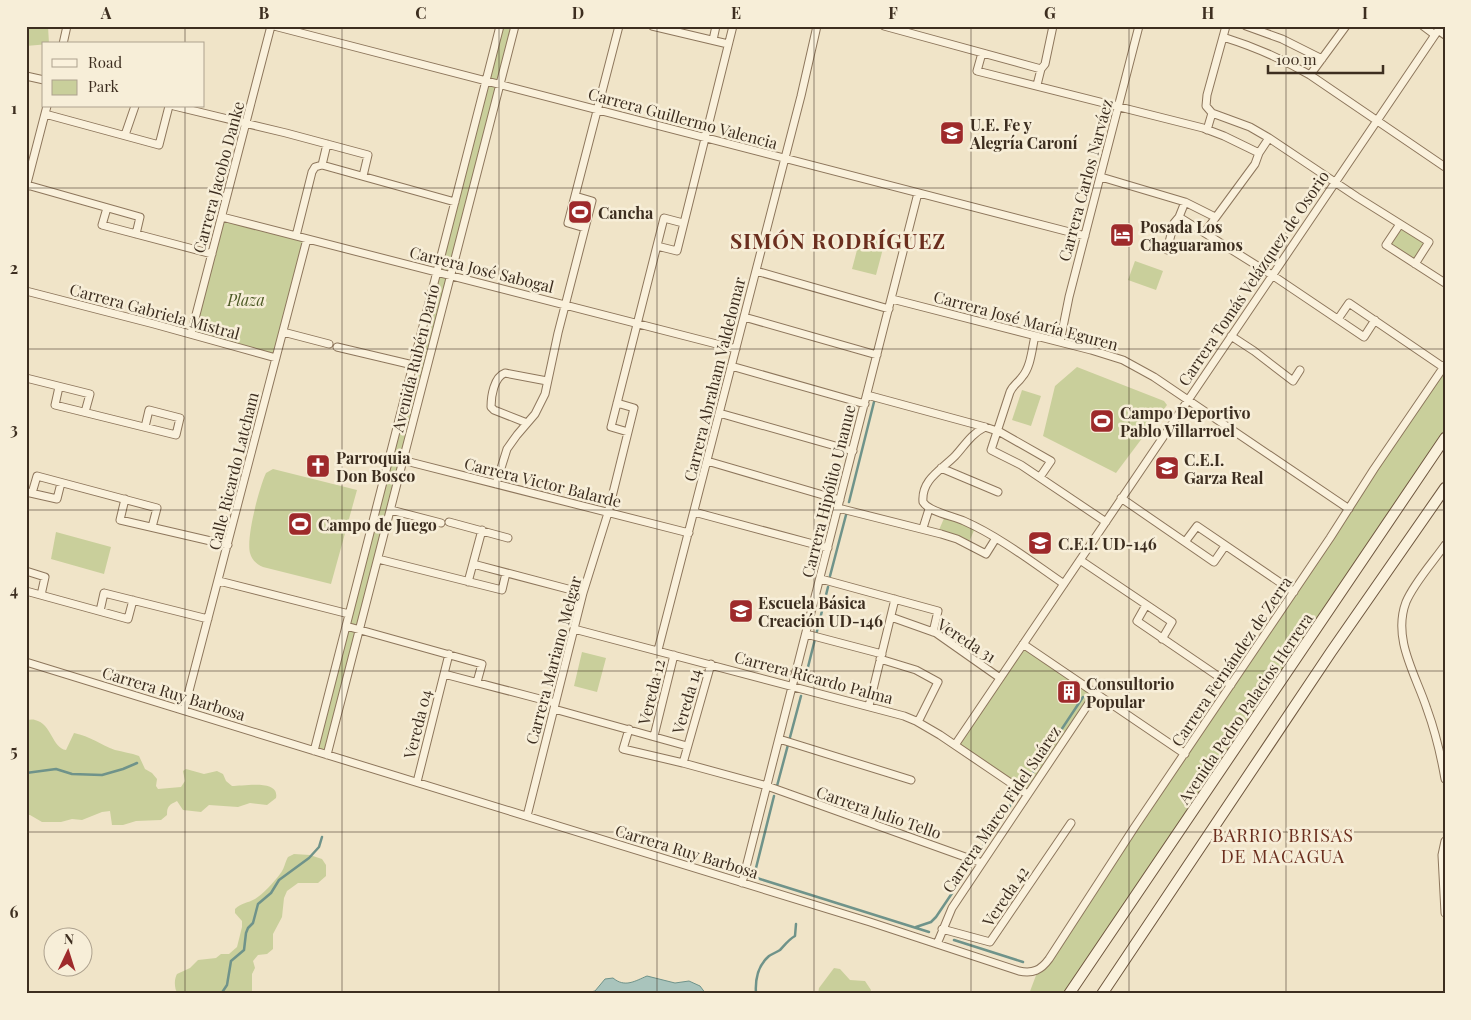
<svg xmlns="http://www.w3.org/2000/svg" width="1471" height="1020" viewBox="0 0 1471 1020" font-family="'Playfair Display',serif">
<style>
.green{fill:#c9cf9b}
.water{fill:#a9c4bc;stroke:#6f938a}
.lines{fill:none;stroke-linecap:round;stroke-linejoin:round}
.stream{stroke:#6f938a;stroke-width:2.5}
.street-casing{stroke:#8d765c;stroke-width:9}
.secondary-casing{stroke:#6f573f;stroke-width:12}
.street{stroke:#faf1dc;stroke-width:7}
.secondary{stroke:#faf1dc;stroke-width:10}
.grid{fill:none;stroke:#3d2e20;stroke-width:1;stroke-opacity:0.55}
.labels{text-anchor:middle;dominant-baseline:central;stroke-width:5;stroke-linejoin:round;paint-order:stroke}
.street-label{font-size:16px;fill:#3d2e20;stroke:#f7eed8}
.poi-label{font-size:16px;font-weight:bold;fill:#3d2e20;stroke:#f7eed8;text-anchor:start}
.park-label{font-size:16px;font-style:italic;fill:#4d5a26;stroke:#f7eed8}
.neighbourhood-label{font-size:18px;letter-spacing:1px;fill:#6b2e1e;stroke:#f7eed8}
.district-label{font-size:21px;font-weight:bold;letter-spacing:1px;fill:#6b2e1e;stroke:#f7eed8}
.neatline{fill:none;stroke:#3d2e20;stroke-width:2}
.grid-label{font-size:16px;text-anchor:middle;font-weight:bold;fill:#3d2e20}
</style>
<rect width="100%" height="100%" fill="#f0e4c8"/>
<!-- green -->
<path class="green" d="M26,26H48L49,44L26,46Z
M500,26H515L327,755L314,751Z
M574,201L590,205L586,222L570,218Z
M222,217L307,239L276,358L191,334Z
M1402,228L1426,244L1414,262L1390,246Z
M861,235L885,241L876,275L852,269Z
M1135,261L1163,271L1156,290L1128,280Z
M1445,365V438L1069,994H1029L1038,970Z
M1077,367L1164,401L1167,405L1116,473L1043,436L1055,386Z
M1022,390L1041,396L1031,426L1012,420Z
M273,469L357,490L331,584L263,567C256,564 252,560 250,553C246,538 259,488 266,473Z
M945,516L975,528L969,542L939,530Z
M56,532L111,547L104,574L51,559Z
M1023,644L1095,694L1027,794L955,745Z
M582,652L606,658L597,692L574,686Z
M26,720C29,720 32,719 35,720C52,724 52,748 66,750L74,733C90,736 101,745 115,750C123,752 131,753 139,756L145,769L152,773L157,779L156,786L158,789L181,787L185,781L183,771L186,769L204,774L217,771L223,774L226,781L232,786C244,786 280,779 276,798L267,805L250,803L238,807L209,805L201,812L183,810L177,801C169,805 167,806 167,815L161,820L136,821L123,825H112L110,811L102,812L82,820L72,819L61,822H42L30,815H26Z
M294,854L310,855L322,859L326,865V876L318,883H298L287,891L284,898L282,917L273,934V949L267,954L258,955L253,961L255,968L252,974V994H178C174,989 174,979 177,974L190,968L198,960L216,958L221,954H229L237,947L242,927V921L235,913V909C241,903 248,903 255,899C262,895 275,881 280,874C284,870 285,862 288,857Z
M834,968L840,969L850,980L865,981L871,990L870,994H818L819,988Z"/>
<!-- water -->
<path class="water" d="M647,976L675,983L689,981L700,986L706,994H581L595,991L605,979L613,978C625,988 635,981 647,976Z"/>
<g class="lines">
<!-- stream -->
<path class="stream" d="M849,502L874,402
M830,576L846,515
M805,679L828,587
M26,773L56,769L72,774L102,775L123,769L137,763
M777,786L801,696
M1024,786L1083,697
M774,796L756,868V877L760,879L929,932
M977,855L1016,797
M916,927L931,922L936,917L971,865
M954,940L1023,962
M221,994L227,985L231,961L244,950L246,933L248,928L253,923L258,904L271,893L279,880L309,858L319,847L322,837
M756,994C755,980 757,966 769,956C772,954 777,952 780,950C785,945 788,940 795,936L796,924"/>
<defs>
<path id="street" d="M274,26L1085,236
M652,26L728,44
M884,26L1041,69
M1226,26L1207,95L1206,106L1212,113L1250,127L1269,138L1357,197L1429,242L1415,264
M1246,26L1282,39L1322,59
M1423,26L1435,35
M1438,30L1445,35
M1223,37C1255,47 1281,58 1310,75L1445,167
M713,40L716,26
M63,44L67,26
M982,53L977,71L1203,128L1224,136L1259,153
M1310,75L1346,26
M26,76L44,80
M1037,85L1041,69L1045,64L1053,26
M174,106L286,133L368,155L363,176
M45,114L159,145L169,106
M1207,130L1212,113
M125,135L135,106
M322,165L455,202
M322,165L327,144
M1101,177L1185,202L1215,217
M27,185L140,217L136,234
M26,187L47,106
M107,208L102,225L212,254
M222,217L736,349
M1179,217L1272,275L1364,337L1375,320
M1400,224L1386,245L1445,283
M585,228L568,223L619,26
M1205,232L1255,164L1259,153L1269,138
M296,236L312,172L315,167L322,165
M657,246L677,251L733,26
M1167,250L1174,223L1179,217L1185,202
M756,271L889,309
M26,291L154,324L276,358
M892,299L1091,350L1123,360L1154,377L1349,509
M744,317L877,355
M1338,319L1349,303L1443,367
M283,332L329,344
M191,334L271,26
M1035,336C1032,348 1031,367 1022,377C1018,383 1013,385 1010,392L991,450L1021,465L1106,522
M1231,336L1254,351L1293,381L1300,370
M1060,342L1069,297L1139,26
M337,347L413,365
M731,366L865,404
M26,378L90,394L85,412
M59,387L55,405L176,435L180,418L149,410L145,427
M867,395L985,427L1000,432L1051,461L1040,477
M719,413L853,451
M527,423L494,410L491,407C491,396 494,377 505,373L547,381
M985,427C971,434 965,445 955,456C941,470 921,480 923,502C929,512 953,516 964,521C1000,537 1032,562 1064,584
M628,432L611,427L664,218L683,223
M390,457L689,533
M707,461L840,500
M941,468L998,492
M496,484L507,449L517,435L535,414L545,394L558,333L592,201L575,196
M26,492L57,499L61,483
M32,493L37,476L157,508L152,527
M1121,498L1214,562L1225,546
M125,499L120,520L228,545
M838,508L941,534L957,539L986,554L996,538
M391,510L441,523
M694,512L828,548
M449,522L508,538
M923,528L929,509
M1185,542L1197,526L1294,592
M1445,545C1433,562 1414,583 1406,602C1392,639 1416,675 1427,709C1435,731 1441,756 1445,779
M378,559L502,590L506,573
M1080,560L1172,622L1162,639
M473,564L583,593
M26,571L45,577L41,595
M821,579L938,611L933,632
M219,581L349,614
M468,582L482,530
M26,591L128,619L133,600
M1146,605L1137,621L1231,685
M100,611L104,593L208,619
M891,617L936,633L1000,678
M346,626L482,664L477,682
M574,629L904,716L916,721L940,735L1027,794
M806,634L882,654
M1023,644L1185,754
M658,650L801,96L817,26
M880,659L916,670L938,682L918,722
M26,662L870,922L1019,971C1033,974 1041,970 1049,959L1134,828L1330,538L1374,469L1445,365
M444,674L555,703
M869,706L895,599
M554,709L687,746
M184,710L307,239
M629,729L623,749L683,763L767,786L982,863
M654,736L674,655
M779,739L911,780
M955,745L1441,26
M314,751L500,26
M327,755L515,26
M683,763L711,664
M417,782L449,654
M527,816L583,593L608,513L634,408L617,403
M1445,841L1442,855L1445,913
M742,883L918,193
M942,929L990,942L1071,823
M937,944L952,908L1095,694"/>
<path id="secondary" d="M1069,994L1445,438
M1102,994L1331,652L1445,488"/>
</defs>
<!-- street casing -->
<use href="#street" class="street-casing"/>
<!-- secondary casing -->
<use href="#secondary" class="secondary-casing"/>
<!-- street -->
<use href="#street" class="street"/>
<!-- secondary -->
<use href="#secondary" class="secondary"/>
</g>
<!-- grid -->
<path class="grid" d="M185,26V44M342,26V994M499,26V994M657,26V994M814,26V994M971,26V994M1129,26V994M1286,26V994M185,106V994M26,188H1445M26,349H1445M26,510H1445M26,671H1445M26,832H1445"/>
<!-- icons -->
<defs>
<symbol id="school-square" viewBox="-11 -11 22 22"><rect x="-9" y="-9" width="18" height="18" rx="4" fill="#9e2a2b" stroke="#f7eed8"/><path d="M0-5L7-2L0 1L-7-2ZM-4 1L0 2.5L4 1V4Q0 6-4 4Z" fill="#fff"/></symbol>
<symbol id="stadium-square" viewBox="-11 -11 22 22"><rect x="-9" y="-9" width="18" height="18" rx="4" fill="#9e2a2b" stroke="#f7eed8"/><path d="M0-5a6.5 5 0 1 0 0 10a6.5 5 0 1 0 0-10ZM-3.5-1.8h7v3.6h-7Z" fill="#fff"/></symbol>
<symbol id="hotel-square" viewBox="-11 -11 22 22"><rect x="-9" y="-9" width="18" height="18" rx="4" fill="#9e2a2b" stroke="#f7eed8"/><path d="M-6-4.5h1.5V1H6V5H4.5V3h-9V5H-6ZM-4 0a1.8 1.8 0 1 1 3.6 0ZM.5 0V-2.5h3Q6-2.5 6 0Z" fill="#fff"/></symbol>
<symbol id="church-square" viewBox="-11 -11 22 22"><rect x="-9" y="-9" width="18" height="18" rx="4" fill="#9e2a2b" stroke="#f7eed8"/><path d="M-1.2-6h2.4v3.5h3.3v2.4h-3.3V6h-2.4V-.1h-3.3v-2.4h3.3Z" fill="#fff"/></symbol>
<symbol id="building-square" viewBox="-11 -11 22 22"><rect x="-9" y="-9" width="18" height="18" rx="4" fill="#9e2a2b" stroke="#f7eed8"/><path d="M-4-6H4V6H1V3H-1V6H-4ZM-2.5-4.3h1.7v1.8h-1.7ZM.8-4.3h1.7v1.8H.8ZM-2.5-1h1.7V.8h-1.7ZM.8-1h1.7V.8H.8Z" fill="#fff"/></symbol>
</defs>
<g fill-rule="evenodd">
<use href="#school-square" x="938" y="119" width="28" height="28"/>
<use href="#stadium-square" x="566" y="198" width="28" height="28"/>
<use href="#hotel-square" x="1108" y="221" width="28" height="28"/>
<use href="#stadium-square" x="1088" y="407" width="28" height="28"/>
<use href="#church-square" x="304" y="452" width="28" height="28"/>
<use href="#school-square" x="1153" y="454" width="28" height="28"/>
<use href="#stadium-square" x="286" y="510" width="28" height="28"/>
<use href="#school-square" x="1026" y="529" width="28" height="28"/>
<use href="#school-square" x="727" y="597" width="28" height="28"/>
<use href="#building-square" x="1055" y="678" width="28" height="28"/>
</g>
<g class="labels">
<!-- street labels -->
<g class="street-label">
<text transform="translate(683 118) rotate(15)">Carrera Guillermo Valencia</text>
<text transform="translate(218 177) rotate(-75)">Carrera Jacobo Danke</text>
<text transform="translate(1085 180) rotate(-75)">Carrera Carlos Narváez</text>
<text transform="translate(482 269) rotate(14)">Carrera José Sabogal</text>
<text transform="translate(1253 278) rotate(-56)">Carrera Tomás Velázquez de Osorio</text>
<text transform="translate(155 311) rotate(15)">Carrera Gabriela Mistral</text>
<text transform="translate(1026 320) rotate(15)">Carrera José María Eguren</text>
<text transform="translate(415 358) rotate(-76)">Avenida Rubén Darío</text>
<text transform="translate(714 379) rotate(-76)">Carrera Abraham Valdelomar</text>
<text transform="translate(233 471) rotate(-76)">Calle Ricardo Latcham</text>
<text transform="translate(543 482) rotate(14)">Carrera Victor Balarde</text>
<text transform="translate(828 491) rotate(-76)">Carrera Hipólito Unanue</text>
<text transform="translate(967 640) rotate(33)">Vereda 31</text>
<text transform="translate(553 660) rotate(-75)">Carrera Mariano Melgar</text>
<text transform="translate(1231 661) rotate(-56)">Carrera Fernández de Zerra</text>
<text transform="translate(814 677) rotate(15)">Carrera Ricardo Palma</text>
<text transform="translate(651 692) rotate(-76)">Vereda 12</text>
<text transform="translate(174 693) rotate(17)">Carrera Ruy Barbosa</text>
<text transform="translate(686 701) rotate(-74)">Vereda 14</text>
<text transform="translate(1245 708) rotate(-56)">Avenida Pedro Palacios Herrera</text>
<text transform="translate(417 724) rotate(-76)">Vereda 04</text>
<text transform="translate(1001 809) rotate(-56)">Carrera Marco Fidel Suárez</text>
<text transform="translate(879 812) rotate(19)">Carrera Julio Tello</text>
<text transform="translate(687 851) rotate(17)">Carrera Ruy Barbosa</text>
<text transform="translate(1005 896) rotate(-56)">Vereda 42</text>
</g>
<!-- poi labels -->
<g class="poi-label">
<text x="970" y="124">U.E. Fe y<tspan x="970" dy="18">Alegría Caroní</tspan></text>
<text x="598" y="212">Cancha</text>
<text x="1140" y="226">Posada Los<tspan x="1140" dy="18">Chaguaramos</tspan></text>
<text x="1120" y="412">Campo Deportivo<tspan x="1120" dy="18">Pablo Villarroel</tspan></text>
<text x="336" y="457">Parroquia<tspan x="336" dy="18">Don Bosco</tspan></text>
<text x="1184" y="459">C.E.I.<tspan x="1184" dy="18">Garza Real</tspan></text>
<text x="318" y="524">Campo de Juego</text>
<text x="1058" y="543">C.E.I. UD-146</text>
<text x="758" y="602">Escuela Básica<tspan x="758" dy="18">Creación UD-146</tspan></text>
<text x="1086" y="683">Consultorio<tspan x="1086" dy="18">Popular</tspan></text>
</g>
<!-- park labels -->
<g class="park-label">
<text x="246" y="299">Plaza</text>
</g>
<!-- neighbourhood labels -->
<g class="neighbourhood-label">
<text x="1283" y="835">BARRIO BRISAS<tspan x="1283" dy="21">DE MACAGUA</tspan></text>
</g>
<!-- district labels -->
<g class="district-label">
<text x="838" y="240">SIMÓN RODRÍGUEZ</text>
</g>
</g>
<!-- border -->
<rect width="1471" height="1020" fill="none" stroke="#f7eed8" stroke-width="55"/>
<!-- legend -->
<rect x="42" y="42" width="162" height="65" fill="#f7eed8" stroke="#ada18e"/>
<rect x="52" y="59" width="25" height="8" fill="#faf1dc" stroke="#ada18e"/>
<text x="88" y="68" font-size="15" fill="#3d2e20">Road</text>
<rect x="52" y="80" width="25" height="15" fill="#c9cf9b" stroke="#ada18e"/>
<text x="88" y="92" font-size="15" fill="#3d2e20">Park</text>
<!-- north arrow -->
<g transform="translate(68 952) rotate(4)"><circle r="24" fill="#f7eed8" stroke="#ada18e"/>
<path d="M0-4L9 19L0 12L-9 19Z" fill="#9e2a2b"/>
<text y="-8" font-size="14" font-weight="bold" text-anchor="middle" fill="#3d2e20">N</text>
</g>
<!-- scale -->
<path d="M1268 65v8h115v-8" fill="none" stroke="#3d2e20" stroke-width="2.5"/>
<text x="1276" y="65" font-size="15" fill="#3d2e20" stroke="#f7eed8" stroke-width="4" paint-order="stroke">100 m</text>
<rect x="28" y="28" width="1416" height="964" class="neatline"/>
<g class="grid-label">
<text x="106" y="19">A</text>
<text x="264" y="19">B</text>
<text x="421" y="19">C</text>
<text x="578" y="19">D</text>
<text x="736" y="19">E</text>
<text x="893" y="19">F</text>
<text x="1050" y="19">G</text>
<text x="1208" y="19">H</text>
<text x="1365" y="19">I</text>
<text x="14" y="114">1</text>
<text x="14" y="274">2</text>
<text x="14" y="435">3</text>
<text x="14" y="596">4</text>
<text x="14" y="757">5</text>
<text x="14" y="918">6</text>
</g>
</svg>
